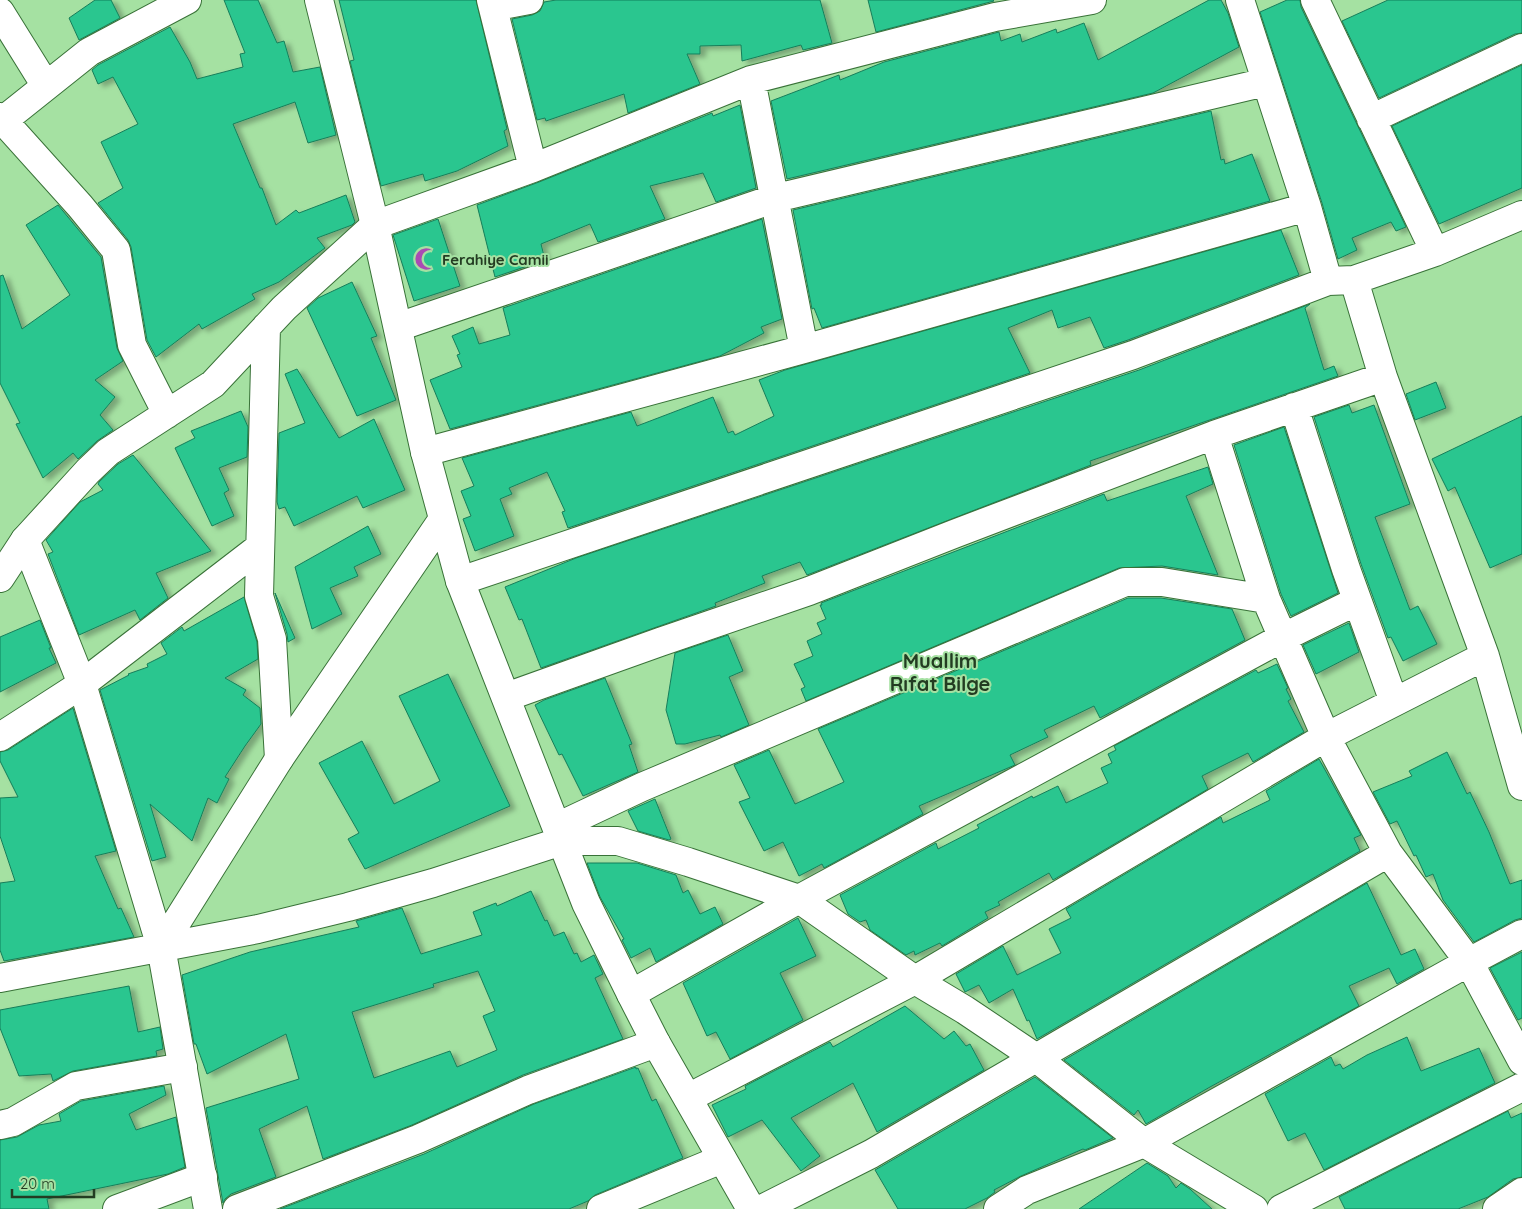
<svg xmlns="http://www.w3.org/2000/svg" width="1522" height="1209" viewBox="0 0 1522 1209" font-family="Quicksand,sans-serif">
<style>
.building{fill:#29c68f;stroke:#177e5a;fill-rule:evenodd;filter:url(#shadow)}
.lines{fill:none;stroke-linecap:round;stroke-linejoin:round}
.minor-casing{stroke:#397238;stroke-width:30}
.tertiary-casing{stroke:#397238;stroke-width:30}
.minor{stroke:#fff;stroke-width:28}
.tertiary{stroke:#fff;stroke-width:28}
.labels{text-anchor:middle;dominant-baseline:central;stroke-width:4;stroke-linejoin:round;paint-order:stroke}
.poi-label{font-size:15px;font-weight:bold;fill:#233c22;stroke:#a5e1a2;text-anchor:start}
.district-label{font-size:20px;font-weight:bold;fill:#233c22;stroke:#a5e1a2}
</style>
<defs>
<filter id="shadow"><feDropShadow dx="5.5" dy="3" stdDeviation="2.5" flood-color="#0004"/></filter>
</defs>
<rect width="100%" height="100%" fill="#a5e1a2"/>
<!-- building -->
<path class="building" d="M95,0H111L120,18L79,40L69,18Z
M224,0H258L277,43L284,41L293,72L320,67L336,135L308,143L295,102L233,124L260,188H262L276,225L296,210L299,213L346,195L355,222L352,225L317,238L325,248L279,282L252,294L255,299L202,329L199,324L156,357L147,340L131,247L128,240L98,203L123,188L101,142L138,124L113,77L98,84L92,70L98,65L170,27L190,62L197,79L243,67L240,54L245,53Z
M339,0H476L507,129L504,131L508,146L457,171L425,181L423,174L381,186L350,61L354,60Z
M556,0H820L832,43L803,50L801,45L742,61L741,45L700,46V54H687L700,84L628,113L624,94L546,121L545,118L537,120L512,19L532,15L540,11L544,2Z
M868,0H993L994,1L876,32Z
M1209,0H1221L1228,13L1239,47L1153,93L787,179L771,101L839,75L840,80L884,62L999,32L1001,41L1020,34L1022,42L1056,29L1057,33L1084,23L1098,60Z
M1287,0H1300L1301,7L1406,227L1396,231L1391,222L1352,238L1357,250L1338,259L1322,203L1260,12Z
M1388,0H1522V33L1515,34L1379,98L1342,21Z
M1522,65V188L1439,224L1392,126Z
M740,105L756,188L716,202L703,173L650,186L665,219L598,242L590,224L541,244L545,260L495,277L477,205L539,182L712,113L713,116Z
M1211,111L1221,160L1224,159L1225,164L1252,154L1270,201L822,328L814,308L812,309L793,210Z
M58,205L101,257L117,348L123,361L95,380L115,397L100,415L113,430L97,441L78,459L73,453L43,478L16,424L20,423L0,383V276L3,275L22,329L70,295L26,225Z
M438,219L460,286L414,301L393,235Z
M762,219L782,319L761,327L764,333L720,356L450,429L430,380L462,367L457,355L460,354L452,336L473,327L479,344L510,335L503,308Z
M1281,230L1299,275L1128,340L1104,348L1090,317L1058,328L1052,310L1008,328L1030,373L568,528L562,512L565,511L547,472L509,488L512,494L500,499L514,536L475,551L463,519L471,516L461,491L474,486L462,458L631,412L637,426L713,397L728,433L733,431L735,435L774,416L759,380L785,370Z
M352,282L377,336L371,338L396,400L357,416L307,308L318,298Z
M1310,304L1305,308L1324,370L1334,366L1338,376L1090,461L1091,465L807,575L800,562L762,576L765,583L715,603L716,606L541,668L522,619L519,620L505,587L576,558L1139,370Z
M297,369L339,438L374,419L405,490L363,508L357,496L294,526L285,507L279,509L277,502L279,433L305,423L285,374Z
M1436,382L1446,408L1415,420L1406,394Z
M1349,405L1352,413L1374,405L1410,504L1375,517L1410,610L1418,606L1437,644L1403,661L1391,637L1388,638L1361,564L1314,417Z
M241,411L248,427L247,457L219,468L229,490L224,493L234,516L212,526L175,448L195,438L191,431Z
M1522,416V554L1490,568L1455,487L1448,491L1432,459Z
M1284,427L1338,593L1291,616L1281,594L1234,445Z
M133,455L211,551L156,573L168,598L140,620L135,610L79,635L48,554L53,552L46,540L80,502L103,490L98,484L99,482L118,464Z
M1208,467L1213,484L1186,496L1218,575L1162,566L1119,568L806,701L801,689L805,687L794,664L813,656L807,641L822,634L817,623L826,619L820,605H822L821,603L1104,494L1107,501Z
M368,526L381,554L354,567L358,576L330,588L342,614L312,629L295,567Z
M275,593L295,638L288,642L287,634Z
M244,597L257,642L258,659L225,678L246,690L243,695L260,708L261,724L245,746L225,777L229,779L217,803L208,798L192,841L150,804L166,857L152,861L100,690L129,675L128,674L148,667L147,664L167,654L161,643L182,627L184,631Z
M1128,598H1161L1232,609L1245,640L1100,718L1094,706L1044,730L1048,737L1010,755L1015,765L919,806L923,814L824,868L822,864L799,876L783,842L764,851L739,802L750,798L734,765L769,750L795,804L844,782L818,729Z
M40,620L51,648H49L56,663L0,692V637Z
M1349,623L1359,652L1316,674L1303,645Z
M728,635L743,671L729,677L749,725L721,737L720,735L685,744H676L666,710L675,653Z
M1277,664L1288,688L1286,689L1291,699L1288,701L1304,732L1253,762L1248,753L1202,776L1208,789L1053,880L1049,873L998,902L1000,905L985,912L988,918L942,946L940,943L915,955L914,951L906,955L870,930L866,920L860,922L848,914L840,895L936,843L938,849L979,828L977,825L1032,796L1033,798L1058,786L1066,803L1108,783L1101,768L1112,763L1108,754L1116,750L1114,746L1256,670L1258,673Z
M448,674L510,806L365,869L348,839L359,833L319,763L362,741L394,804L440,781L399,696Z
M605,678L632,744L629,745L638,772L583,796L562,754L559,755L535,705L544,700Z
M73,708L116,851L95,856L118,909L121,908L134,937L4,961L0,950V883L15,881L0,836V798L18,797L0,761V752L8,750Z
M1447,752L1467,794L1470,792L1489,832L1510,884L1522,880V918L1515,920L1474,942L1443,900L1433,874L1426,877L1416,855L1414,856L1397,821L1390,824L1373,792L1412,776L1409,771Z
M1319,759L1361,835L1354,838L1360,851L1037,1039L1029,1020L1027,1021L1013,989L989,1003L979,985L965,992L956,974L1003,946L1017,975L1061,953L1049,929L1071,918L1066,909L1221,817L1223,823L1270,800L1266,791Z
M655,799L671,839L669,840L638,831L628,811Z
M587,863H637L676,875L683,893L688,890L700,914L715,907L723,924L656,962L650,948L631,958L622,940L624,939L600,897Z
M1367,883L1401,955L1415,949L1424,969L1397,984L1389,968L1349,986L1359,1006L1210,1087L1146,1124L1138,1110L1134,1115L1064,1060Z
M531,891L545,921L547,920L554,936L564,932L574,954L577,953L581,962L594,955L603,974L595,978L623,1039L523,1075L412,1125L323,1159L307,1106L259,1129L276,1177L231,1194L225,1199L223,1203L206,1108L299,1079L286,1034L207,1074L196,1044H194L182,975L250,952L359,927L356,921L402,908L421,954L482,935L473,912L496,903L497,906ZM478,971L495,1011L483,1016L497,1050L457,1067L450,1051L374,1078L352,1012L434,987L433,984Z
M798,918L816,956L780,973L803,1020L730,1059L716,1032L707,1036L683,983Z
M1522,952V1018L1518,1020L1490,968Z
M129,986L138,1032L160,1027L163,1049L156,1051L157,1056L73,1071L53,1081L51,1074L19,1076L0,1028V1010Z
M905,1006L944,1039L954,1031L966,1046L970,1044L984,1070L877,1132L853,1083L791,1118L820,1156L801,1171L762,1120L728,1137L712,1105L746,1089L745,1086L830,1042L833,1047Z
M1407,1037L1421,1071L1479,1048L1495,1083L1324,1170L1305,1133L1288,1141L1265,1094L1331,1057L1335,1066L1340,1064L1343,1069L1367,1055Z
M636,1067V1069L638,1068L652,1101L656,1099L683,1158L595,1195L588,1201L569,1209H280L424,1154L534,1104Z
M1035,1077L1113,1138L1085,1150L1083,1149L1021,1176L994,1190L995,1192L987,1198L965,1209H898L875,1170Z
M164,1086L166,1095L129,1114L136,1130L176,1117L185,1167L168,1174L47,1199L49,1209H0V1140L17,1137L39,1125L61,1121L59,1114L81,1101Z
M1508,1111L1511,1118L1522,1113V1177L1513,1179L1488,1197L1458,1209H1345L1339,1197Z
M1147,1163L1168,1176L1176,1188L1181,1183L1190,1189L1212,1209H1079Z"/>
<g class="lines">
<defs>
<path id="minor" d="M491,0L533,168
M1240,0L1307,207L1328,281
M1315,0L1435,252
M493,7L529,0
M0,12L46,86
M751,80L804,349
M0,117L80,206L116,250L132,345L167,414
M1371,119L1522,48
M0,123L89,52L187,0
M1354,280L1383,377L1485,656L1522,786
M266,327L259,596L272,639L279,759
M398,327L776,198L1266,82
M1294,407L1346,569L1394,702
M1214,435L1266,599L1326,737L1388,853L1469,962L1522,1061
M425,452L804,349L1307,207
M0,578L25,540L88,471L108,452L213,384L284,308L375,225L533,168L751,80L995,17L1092,0
M460,581L1133,355L1328,281L1354,280L1435,252L1522,215
M506,697L660,642L809,591L954,534L1214,435L1383,377
M0,737L82,684L260,547
M557,827L642,787L1125,582H1162L1266,599
M631,994L799,899L1282,638L1357,601
M688,1098L915,980L1326,737L1485,656
M0,1125L13,1122L76,1086L183,1067
M117,1209L203,1177
M237,1209L418,1139L528,1090L656,1043
M601,1209L722,1159
M762,1209L871,1154L1388,853
M998,1209L1027,1190L1144,1143L1469,962L1522,934
M1281,1209L1522,1087
M1497,1209L1522,1192"/>
<path id="tertiary" d="M319,0L375,225L425,452L460,581L586,903L631,994L656,1043L751,1209
M25,540L82,684L161,947L208,1209
M161,947L279,759L443,519
M0,978L258,929L348,907L433,883L562,841H618L688,862L799,899L915,980L965,1010L1035,1057L1144,1143L1254,1209"/>
</defs>
<!-- minor casing -->
<use href="#minor" class="minor-casing"/>
<!-- tertiary casing -->
<use href="#tertiary" class="tertiary-casing"/>
<!-- minor -->
<use href="#minor" class="minor"/>
<!-- tertiary -->
<use href="#tertiary" class="tertiary"/>
</g>
<!-- icons -->
<defs>
<symbol id="mosque-bare" viewBox="-9 -9 18 18"><path d="M3.5-4.9A6 6 0 1 0 3.5 4.9A5 5 0 1 1 3.5-4.9Z" fill="#aa4bb4" stroke="#a5e1a2" stroke-width="2.5" paint-order="stroke"/></symbol>
</defs>
<g fill-rule="evenodd">
<use href="#mosque-bare" x="410" y="243" width="32" height="32"/>
</g>
<g class="labels">
<!-- poi labels -->
<g class="poi-label">
<text x="442" y="259">Ferahiye Camii</text>
</g>
<!-- district labels -->
<g class="district-label">
<text x="940" y="660">Muallim<tspan x="940" dy="23">Rıfat Bilge</tspan></text>
</g>
</g>
<!-- scale -->
<path d="M12 1189v8h82v-8" fill="none" stroke="#233c22" stroke-width="2.5"/>
<text x="20" y="1189" font-size="15" fill="#233c22" stroke="#a5e1a2" stroke-width="4" paint-order="stroke">20 m</text>
</svg>
